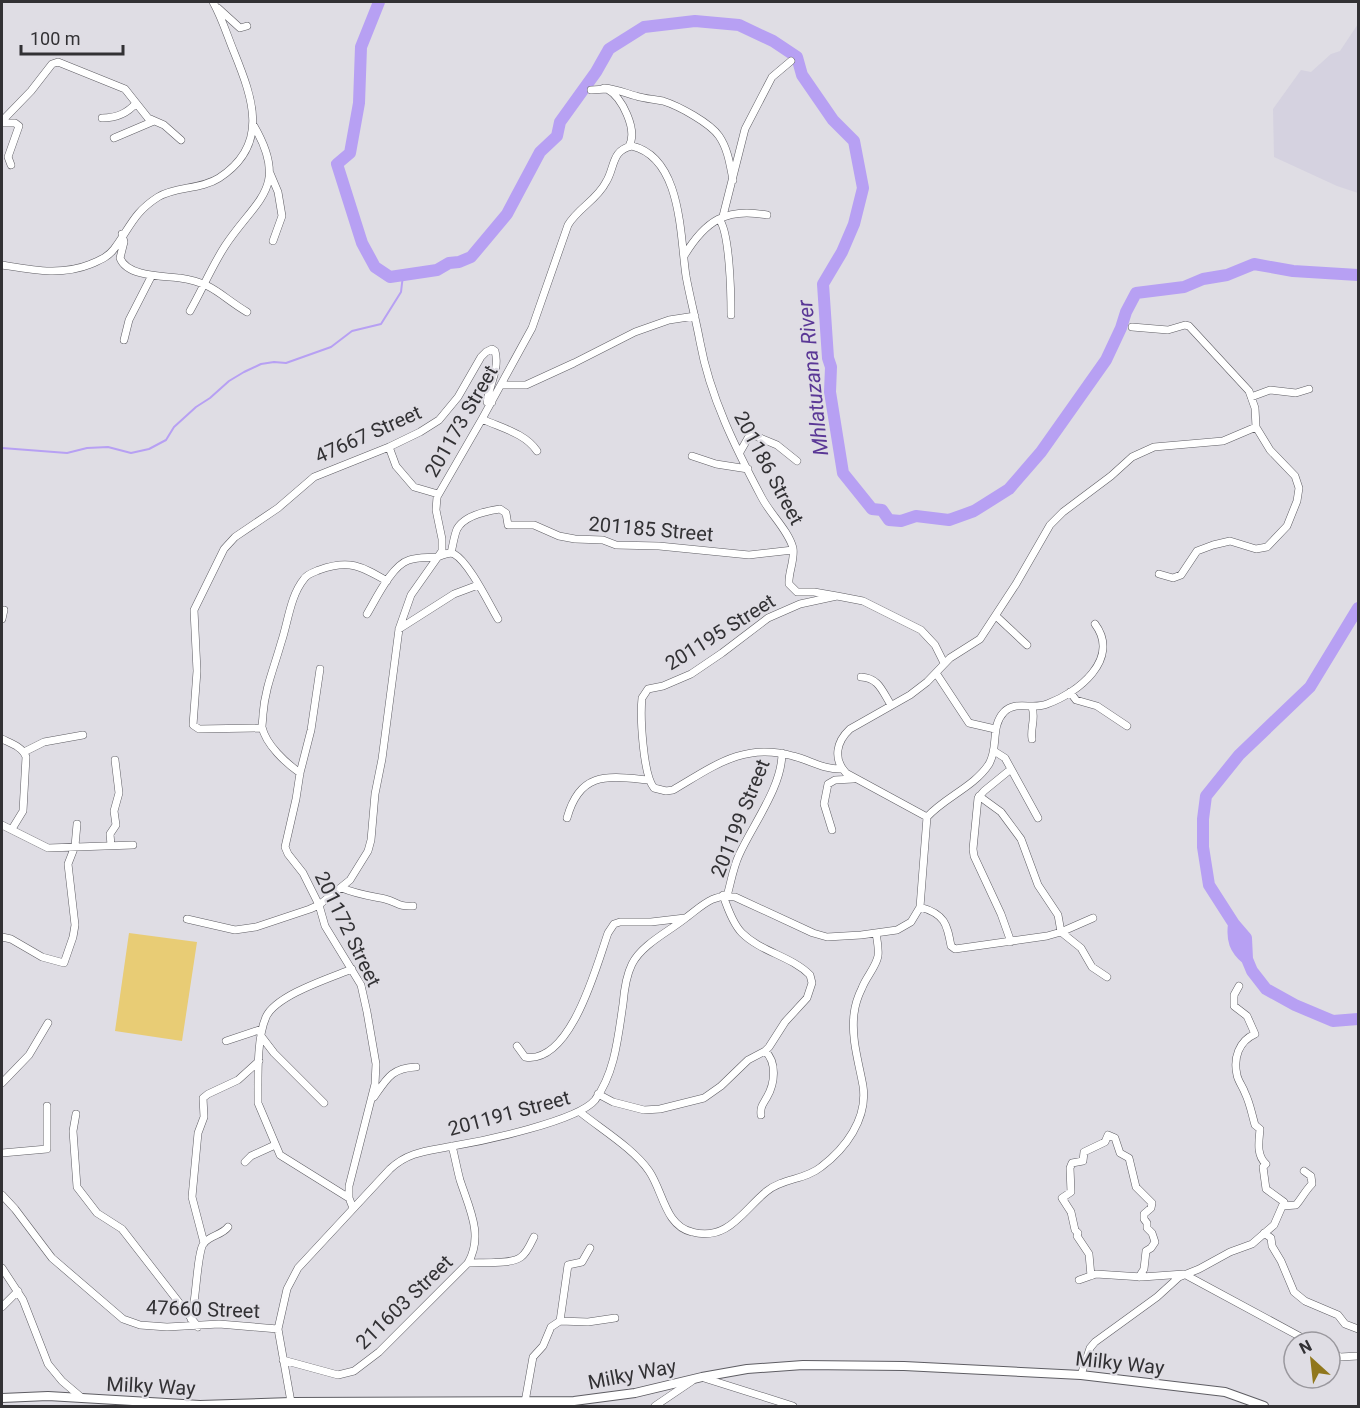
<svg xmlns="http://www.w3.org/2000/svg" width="1360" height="1408" viewBox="0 0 1360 1408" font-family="Roboto,sans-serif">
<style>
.built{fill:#d5d2e0}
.green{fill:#e8cc75}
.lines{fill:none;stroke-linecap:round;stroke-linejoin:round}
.stream{stroke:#b7a0f3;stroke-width:2}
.river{stroke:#b7a0f3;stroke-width:12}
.minor-casing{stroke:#5e5d63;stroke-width:8}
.tertiary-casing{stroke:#5e5d63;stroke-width:10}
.minor{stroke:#fff;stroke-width:7}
.tertiary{stroke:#fff;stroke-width:8}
.labels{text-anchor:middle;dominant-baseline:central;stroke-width:4.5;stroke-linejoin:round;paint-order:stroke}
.street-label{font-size:20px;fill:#323134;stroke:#dfdde4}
.water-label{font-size:21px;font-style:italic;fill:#5a3796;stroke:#dfdde4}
</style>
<rect width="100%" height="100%" fill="#dfdde4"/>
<!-- built -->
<path class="built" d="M1358,24V193L1337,186L1274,157L1273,109L1301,70L1311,72L1331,54L1340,51Z"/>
<!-- green -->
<path class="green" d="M129,933L197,942L182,1041L115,1031Z"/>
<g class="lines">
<!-- stream -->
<path class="stream" d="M2,448L67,453L87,448L108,447L131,453L149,449L166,440L174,427L196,407L210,398L229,381L244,372L261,364L274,362L286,363L331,347L352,331L381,324L401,292L403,275"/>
<!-- river -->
<path class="river" d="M379,2L361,47L359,103L350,153L337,164L362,243L375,267L390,277L437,270L449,263L459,262L471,257L507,214L540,152L557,136L560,122L596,72L609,49L644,27L695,21L739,25L773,41L797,57L802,75L833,120L854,141L863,188L854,224L842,252L823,284L828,358L831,367L830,392L843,473L872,509L882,510L889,520L901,521L916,516L949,520L974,511L1009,489L1041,452L1106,360L1121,328L1126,312L1136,293L1184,287L1203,279L1227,275L1254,264L1293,271L1358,275
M1358,608L1310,687L1239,755L1206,796L1203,819V847L1209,885L1234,924L1246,938L1247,959L1252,971L1266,989L1295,1005L1333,1021L1358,1019
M1234,924C1232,940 1235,949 1247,959"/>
<defs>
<path id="minor" d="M218,8L240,28L247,26
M604,88C616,89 625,93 636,96C645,99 654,99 663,101C679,106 710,123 719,136C728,149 730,165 733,180
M591,90L607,89C622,97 638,130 629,146
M102,118C116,118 127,114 136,103
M2,121L31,91L52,64L58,62L125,89L148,118L164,125L181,140
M2,123H15L19,126L8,157L11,165
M114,138L154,121
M270,173L278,192L282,216L273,241
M723,216L745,129L772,77L791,61
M719,219C730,232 731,296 731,315
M122,234L124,242L120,258C127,277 164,276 180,278C214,283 220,296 247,312
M684,256C705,221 726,207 767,215
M2,265C33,270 61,276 91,264C100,260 108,257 114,249C130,228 133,213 158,197C176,186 200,190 219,178C270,145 253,99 234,52C227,35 222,18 213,2
M190,311C202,290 212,266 225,246C256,199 290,188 254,126
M1132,327L1168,330L1185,325L1189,326L1249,391L1255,408L1256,427L1270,450L1295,476L1299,488L1297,501L1287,526L1267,547L1256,549L1230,541L1213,545L1197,551L1181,575L1173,578L1159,574
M124,340L129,320L151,277
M501,385H526L574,363L635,332L669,320L695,316
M1251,397L1270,390L1296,393L1309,389
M482,419C501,428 525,433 537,451
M389,447L396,466L414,487L438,494
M740,452L748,438L753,435L777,445L797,461
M692,456L716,464L748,469
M451,553C453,545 454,536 457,529C464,516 486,511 500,509L506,513L508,525H534L559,536L575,539L603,540L616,545L659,546L749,555L793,550
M367,614C376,599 392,565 409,560C418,557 428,558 437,557C442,556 449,551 454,554C469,562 489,604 498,619
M996,616L1027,645
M2,619L4,610
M399,629L454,594L478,585
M320,669L311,730L300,773L296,799L285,847L288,854L303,873L319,905L325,926L361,985L367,1012L376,1064L375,1084L349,1186V1198L353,1208
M936,673L969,723L995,729
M861,677C879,678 882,691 891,705
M1070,692L1076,700L1097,706L1127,726
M262,728L199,729L193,725L197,671L194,610L224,549L235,537L278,508L314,477L389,447L420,432L439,420L458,397L481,357L486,352L492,349L495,351C500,369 489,385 487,402H492
M2,739C10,743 23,747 26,757L23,811L12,829
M1032,739C1030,728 1036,719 1032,707
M994,751L1005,758L1038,818
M24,752L44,742L83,735
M842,769C824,770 810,760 793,756C744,742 714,766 673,790L666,791L654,788C643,775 640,716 642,698L648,689L663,686L691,674L722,653L768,618L800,604L837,596L863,601L921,630L935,645L944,663
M1011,769L984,791L978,798L973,849L974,856L1001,914L1011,942
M300,773C286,763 266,745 262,727C262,724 263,718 263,714C265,688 274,668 281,643C288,623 290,596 304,579C307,574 314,572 319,570C349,559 361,566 387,581
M979,796L1001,812L1021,839L1038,885L1058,915L1061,932L1081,948L1092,967L1107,977
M927,817L846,773C833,759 836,742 850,729L910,695L927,682L950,658L980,639L1016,584L1050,525L1063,512L1111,476L1132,457L1154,447L1223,441L1256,427
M567,818C580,771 607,776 648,780
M2,825L48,848L133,845
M832,830L824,804L828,784L835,780L853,779
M111,845L110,834L116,825L114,811L119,793L115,760
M342,888C356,894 370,896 385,899C398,902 397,907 413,906
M727,896C731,882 733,868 739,855C753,824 782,787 782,753
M920,907C945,914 947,924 951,946L955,949L1047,936L1061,932L1093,918
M187,919L235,930L256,927L310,909L319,905L350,880L368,851L371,840L375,794L382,759L399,629L411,595L442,551V539L436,510L437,497L482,419L532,328L568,225C578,208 597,200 606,182C615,168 611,150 632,146C682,158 680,236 686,276C690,298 696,320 700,342C710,397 736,449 762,498C771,515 788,530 793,548C795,560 788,573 789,584L797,592H814L837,596
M2,937L11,939L42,957L64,963L73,937L75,925L68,864L75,846L77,824
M261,1036L274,1053L324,1103
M226,1041L262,1029
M517,1046L525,1057C571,1065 597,964 608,933L614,924L620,922H651L685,918
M2,1083L29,1055L48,1023
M598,1094L613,1102L644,1110L660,1109L704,1098L721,1086L748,1060L765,1051L769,1047L785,1022L807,998L812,983L810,975C791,956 761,952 742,933C733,924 727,907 723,895
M374,1097C387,1078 392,1068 416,1067
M580,1112C601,1129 634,1149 649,1171C663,1191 665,1226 692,1232C728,1242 743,1210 767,1191C783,1178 805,1180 821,1167C845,1149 868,1119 863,1086C859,1063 851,1039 854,1014C855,1005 858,996 862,988C866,977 876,967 878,956C879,948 877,940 876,933
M76,1114L73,1131L77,1187L97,1213L122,1229L198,1327
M761,1115C760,1107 763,1104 767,1097C775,1083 777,1062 765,1051
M2,1153L47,1149V1106
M245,1162L251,1156L275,1145
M2,1195L15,1209L52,1258L123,1319L140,1325L167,1327L219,1324L278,1329
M349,1198L280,1155L258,1103V1096C258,1074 257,1037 266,1017C276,995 330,978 352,969
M1283,1206L1296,1205C1302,1198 1305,1191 1312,1184L1311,1176L1304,1171
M1264,1233L1271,1238L1272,1246L1281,1261L1294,1292L1305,1301L1338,1315L1345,1324L1358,1329
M204,1243L192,1197L198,1133L204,1117L203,1098L208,1094L238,1080L259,1061
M468,1263C481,1262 511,1265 521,1257C527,1253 531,1243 534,1237
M2,1268L23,1300L48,1364L62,1381L82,1398
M1091,1276L1089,1254L1077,1236L1078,1233L1075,1230L1071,1212L1062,1198L1071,1192L1070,1168L1072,1163L1083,1161L1084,1152L1105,1142L1108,1135L1115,1138L1120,1153L1129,1158L1136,1187L1152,1203L1151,1208L1144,1214V1219L1147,1223V1228L1152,1233L1155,1242L1151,1248L1146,1251L1144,1269L1139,1277
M1079,1280L1096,1274L1142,1277L1184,1274L1310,1342
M2,1307L18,1291
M191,1319C196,1304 197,1250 204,1243C211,1235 222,1235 228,1227
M560,1321L568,1265L582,1262L590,1248
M1330,1352L1340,1357L1358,1356
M283,1360L338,1375L354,1371L379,1352L468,1263C484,1235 469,1208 460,1180C457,1169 455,1157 452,1146
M1081,1375L1090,1348L1095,1342L1157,1297L1179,1277L1199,1269L1230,1252L1252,1244L1274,1225L1284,1202L1266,1189L1263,1167L1266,1164C1256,1155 1259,1141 1260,1129L1255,1125C1252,1115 1250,1103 1245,1093C1243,1087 1238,1081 1237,1075C1233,1058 1239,1041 1255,1034L1247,1016L1234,1006V995L1239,986
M704,1378L793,1406
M525,1402L533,1357L543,1346L551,1327L560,1321L588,1322L615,1318
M290,1406L291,1402L278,1329L287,1289L298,1268L390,1169C409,1151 429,1151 453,1146C483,1141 578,1121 595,1100C615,1073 618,1037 623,1004C624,992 626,976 632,964C642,944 670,931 687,917C703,905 714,893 735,897L813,933L827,937L861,935L897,930L911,922L920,907L927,817C945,797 974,787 989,764C999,747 990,727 1004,712C1015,700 1033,710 1047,704C1078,693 1121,659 1095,624
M655,1406L692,1381"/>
<path id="tertiary" d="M2,1398L48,1396L200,1405L291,1402L574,1401L635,1393L702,1377L747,1369L803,1365L904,1366L1081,1375L1225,1392L1264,1406"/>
</defs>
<!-- minor casing -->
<use href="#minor" class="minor-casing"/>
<!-- tertiary casing -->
<use href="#tertiary" class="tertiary-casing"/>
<!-- minor -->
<use href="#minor" class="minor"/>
<!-- tertiary -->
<use href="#tertiary" class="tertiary"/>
</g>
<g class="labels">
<!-- street labels -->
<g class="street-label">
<text transform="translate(461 421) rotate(-60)">201173 Street</text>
<text transform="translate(368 434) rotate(-24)">47667 Street</text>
<text transform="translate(769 468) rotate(62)">201186 Street</text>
<text transform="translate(651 529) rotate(5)">201185 Street</text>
<text transform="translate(720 632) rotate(-32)">201195 Street</text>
<text transform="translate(740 818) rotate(-68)">201199 Street</text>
<text transform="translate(348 929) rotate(64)">201172 Street</text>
<text transform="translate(509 1113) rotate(-15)">201191 Street</text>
<text transform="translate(404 1302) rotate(-44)">211603 Street</text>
<text transform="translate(203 1309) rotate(2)">47660 Street</text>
<text transform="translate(1120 1363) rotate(6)">Milky Way</text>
<text transform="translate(632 1374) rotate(-11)">Milky Way</text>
<text transform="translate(151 1386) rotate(3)">Milky Way</text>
</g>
<!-- water labels -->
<g class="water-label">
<text transform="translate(813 378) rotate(-96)">Mhlatuzana River</text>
</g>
</g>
<!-- border -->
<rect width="1360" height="1408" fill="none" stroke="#323134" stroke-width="6"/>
<!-- north arrow -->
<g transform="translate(1312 1360) rotate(333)"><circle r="28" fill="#dfdde4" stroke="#9a989e" stroke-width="1.5"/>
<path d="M0-4.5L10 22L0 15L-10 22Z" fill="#90771c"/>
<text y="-9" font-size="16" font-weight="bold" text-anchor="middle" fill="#323134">N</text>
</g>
<!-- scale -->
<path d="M21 45v9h102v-9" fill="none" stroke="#323134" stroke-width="3"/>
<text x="30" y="45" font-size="18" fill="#323134" stroke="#dfdde4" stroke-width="4.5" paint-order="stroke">100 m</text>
</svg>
